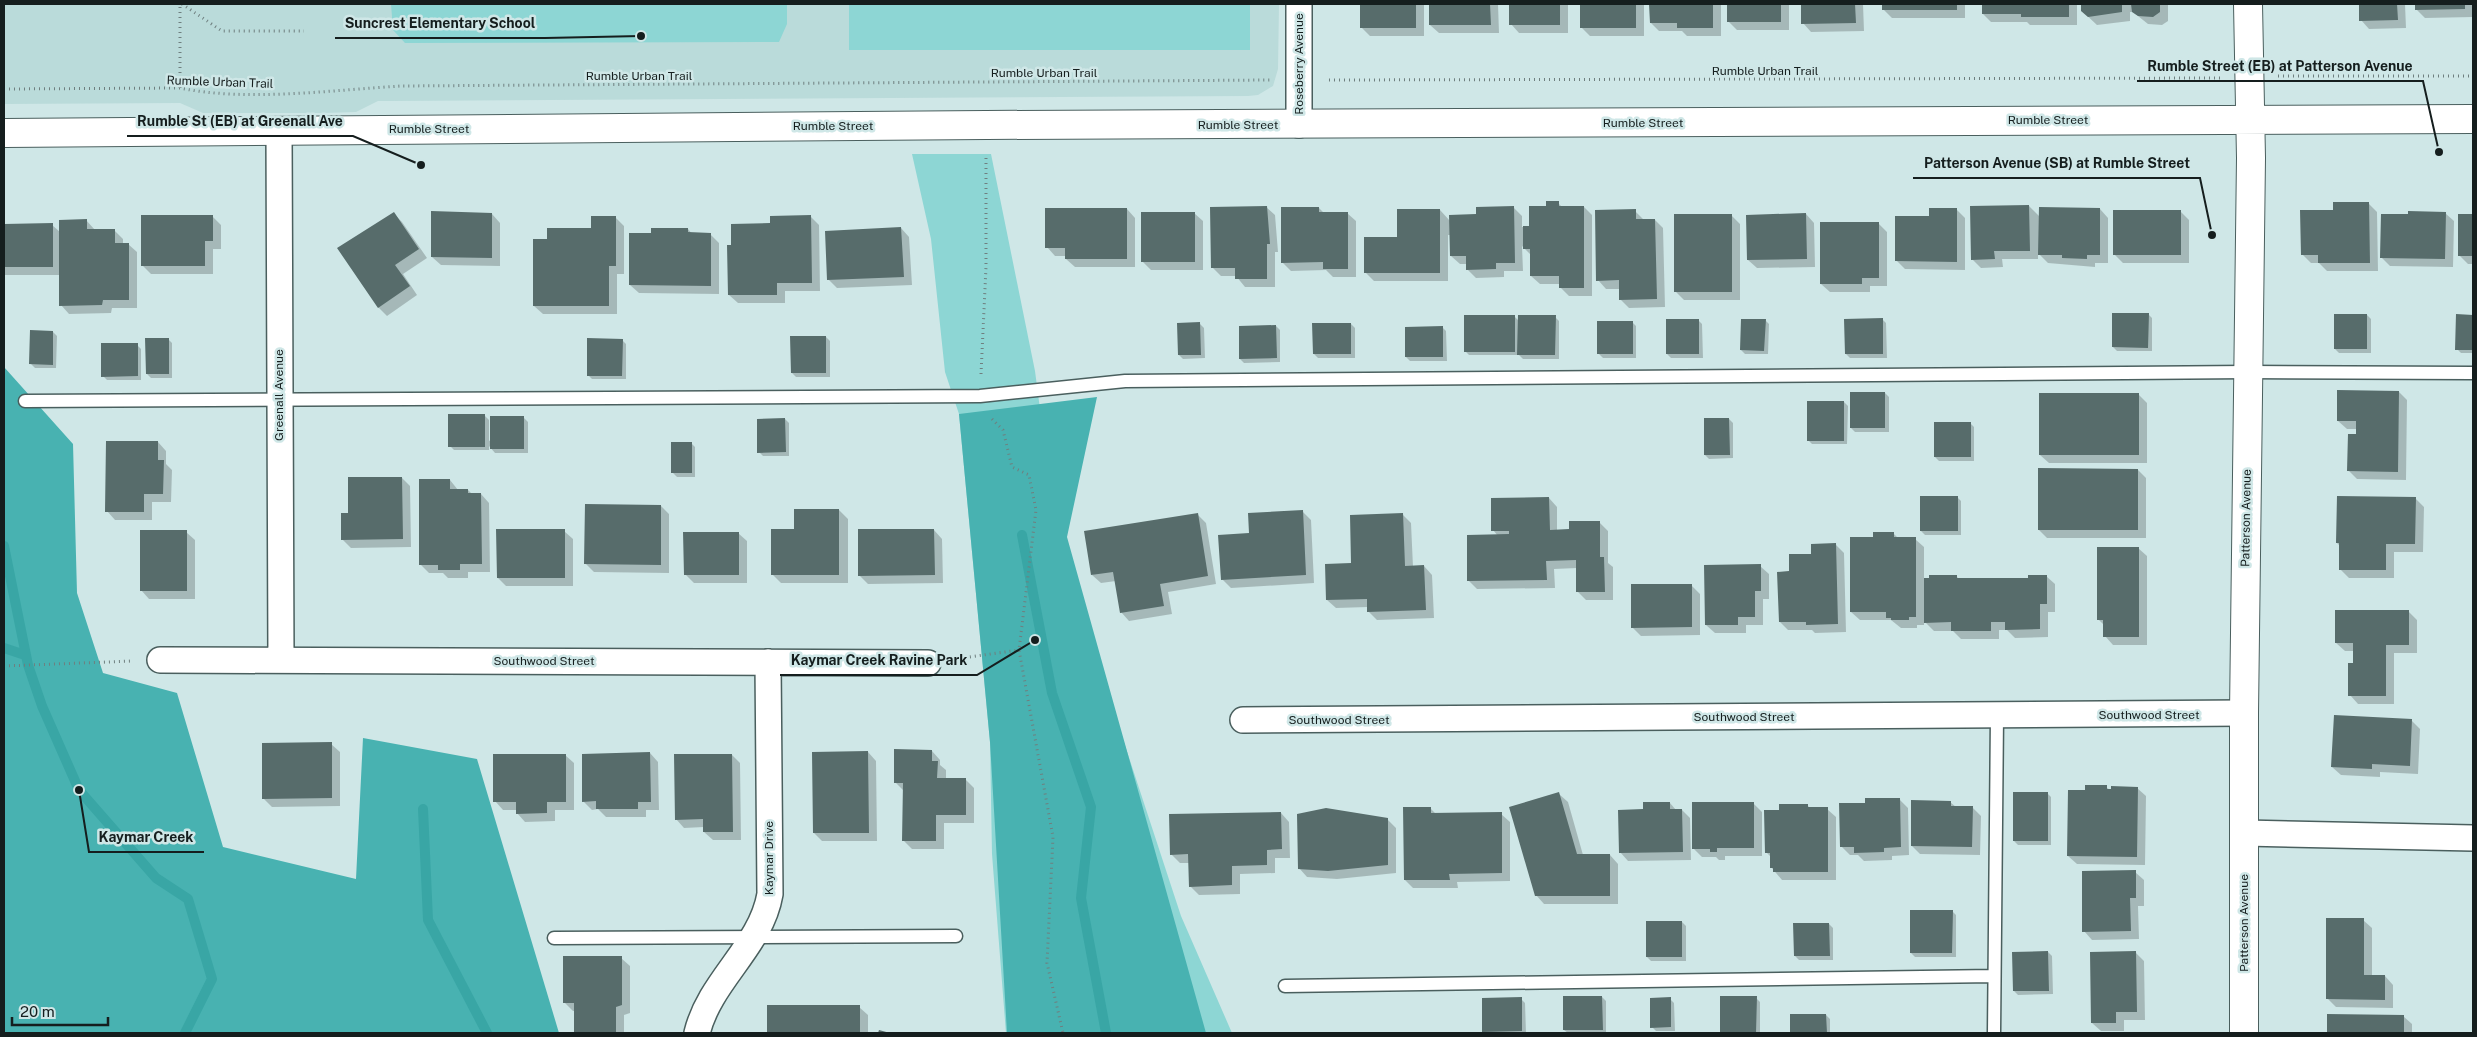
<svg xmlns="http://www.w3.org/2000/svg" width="2477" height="1037" viewBox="0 0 2477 1037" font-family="'Public Sans',sans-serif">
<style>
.built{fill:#badbda}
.green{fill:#8dd6d4}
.forest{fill:#48b2b1}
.shadow{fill:#0003}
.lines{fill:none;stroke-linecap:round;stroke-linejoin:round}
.stream{stroke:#39a6a5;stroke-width:10}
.building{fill:#576c6b}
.service-casing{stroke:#4a5f5e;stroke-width:15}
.minor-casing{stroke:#4a5f5e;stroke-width:28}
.tertiary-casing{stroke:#4a5f5e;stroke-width:30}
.path{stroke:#6f7f7f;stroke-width:3;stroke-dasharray:1 4;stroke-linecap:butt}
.service{stroke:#fff;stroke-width:12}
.minor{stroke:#fff;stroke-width:25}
.tertiary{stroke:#fff;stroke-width:28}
.labels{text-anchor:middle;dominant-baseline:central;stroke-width:5;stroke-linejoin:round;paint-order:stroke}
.street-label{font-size:12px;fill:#151e1e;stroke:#cfe7e7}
.leader{fill:none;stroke:#151e1e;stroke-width:2}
.callout-dot{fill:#151e1e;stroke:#cfe7e7;stroke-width:2}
.callout-label{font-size:14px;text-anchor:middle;font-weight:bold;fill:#151e1e;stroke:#cfe7e7;stroke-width:5;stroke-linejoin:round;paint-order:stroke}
</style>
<rect width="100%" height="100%" fill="#cfe7e7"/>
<!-- built -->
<path class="built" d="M4,4H1279L1278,69L1273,86L1258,95L1248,96L388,101H378L356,112L323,113H203L180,103L4,104Z"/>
<!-- green -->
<path class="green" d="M391,4H787V24L779,42L405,43L393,30Z
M849,4H1250V50H849Z
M912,154H991L1035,371L1057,538L1181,916L1232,1033H1006L992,854L990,742L959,414L945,372L931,239Z"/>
<!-- forest -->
<path class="forest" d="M4,367L73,444L77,593L103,673L177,693L223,847L356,879L363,738L477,759L559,1033H4Z
M1097,397L1067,537L1206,1033H1007L990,742L959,414Z"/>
<!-- shadow -->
<path class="shadow" d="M4,4H25L4,5Z
M1361,4H1424V36H1370L1361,27Z
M1430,4H1498L1499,33H1439L1430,25Z
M1511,4H1568V33H1519L1511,24Z
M1581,4H1644V36H1590L1581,27Z
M1651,4H1721V36H1687L1682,31H1659L1651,23Z
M1728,4H1789V30H1737L1728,21Z
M1802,4H1863L1864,31L1811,32L1803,23Z
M1883,4H1965V18H1892L1883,9Z
M1983,4H2077V25H2030L2027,22H1991L1983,14Z
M2082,4H2168V21L2162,25L2148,24L2133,12H2130V21L2097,25L2082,11Z
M2360,4H2405L2406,28L2369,29L2361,20Z
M2416,4H2473V17L2425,18L2416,9Z
M1558,203L1562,207H1584L1592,215V296H1569L1560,287V284H1540L1531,276V255L1522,246L1523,271H1504V277L1476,278L1467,269V264H1460L1451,256V235H1448V281H1374L1365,272L1398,238L1440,210L1450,221L1513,207L1522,216V227H1530L1548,207Z
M2369,204L2377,212L2378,271H2327L2319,263H2311L2302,254L2334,211Z
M2029,206L2040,217L2100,209L2108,218V263H2095V267L2048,263L2038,253V259H2002L2003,267L1981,268L1972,259Z
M1266,207L1275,215L1278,252H1275V287H1245L1236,276H1221L1212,267Z
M1319,208L1324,213H1347L1356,221V277H1333L1326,270L1291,271L1282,262Z
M1127,209L1135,218V267H1075L1066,259V256H1055L1047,247Z
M1957,210L1965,218V270L1905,269L1896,260L1930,218Z
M1635,211L1644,220H1655L1663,228L1665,307L1629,308L1621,300V289H1606L1598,280Z
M2181,212L2189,220V263H2123L2114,254Z
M1194,213L1203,221V270H1151L1142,261Z
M2445,213L2454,221L2453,267L2390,266L2382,258Z
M394,214L402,222L427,258L403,274L417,295L387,316L379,308L338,248Z
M492,214L500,223V266L441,265L432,257Z
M1806,214L1814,223L1815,267L1757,268L1748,260Z
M1731,215L1740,224V300H1684L1676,292Z
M2459,215H2473V264H2468L2459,255Z
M212,216L221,225V249H213V274H151L143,266Z
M615,217L624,226V274H617V314H543L534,306L548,241L592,229Z
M811,217L819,225L820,291H785V303H738L729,295L733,246L771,225Z
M86,220L95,230H114L123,239V244H128L137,252V308H112L111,313L69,314L61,305L60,275H4V225H52L60,232Z
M1878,223L1887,232V286H1870V292H1830L1821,284Z
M901,228L909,237L912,285L837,288L828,279Z
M688,229L692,234H710L719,243V294L639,293L630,285L652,234Z
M2148,314L2152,318V351H2117L2113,347Z
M2367,315L2371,319V353H2339L2335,349Z
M1514,316L1519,321L1555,317L1559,321V359H1523L1519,355H1469L1465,351Z
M2457,316H2473V353H2461L2457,349Z
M1882,319L1886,323L1887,358H1850L1846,354Z
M1698,320L1702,324L1703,358H1671L1667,354Z
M1765,320L1769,324L1768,354H1745L1741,350Z
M1632,322L1636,326V358H1603L1599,354Z
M1200,324L1204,328L1205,358L1183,359L1179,355Z
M1351,324L1355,328V358H1318L1314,354Z
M1276,326L1280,330V362L1244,363L1240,359Z
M1442,327L1446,331L1447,361H1410L1406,357Z
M53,332L57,336L56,368H35L31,364Z
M826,337L830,341V377H796L792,373Z
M168,339L172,343V378H151L147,374Z
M622,340L626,344V379H592L588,375Z
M137,345L141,349V380H107L103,376Z
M2399,392L2407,400L2406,480L2357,479L2349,471L2357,429H2347L2338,421Z
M1885,393L1889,397V432H1855L1851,428Z
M2139,395L2147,403V463H2049L2040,455Z
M1844,402L1848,406L1847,444H1812L1808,440Z
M485,416L489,420V441L524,418L528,422V453H495L489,446V450H454L450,446Z
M785,419L789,423V456H763L759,452Z
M1729,419L1733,423V458L1709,459L1705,455Z
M1970,423L1974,427V461H1939L1935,457Z
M158,442L166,451V464L172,470L171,502H152V520H115L107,511Z
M691,443L695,447V477H677L673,473Z
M2138,470L2146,478V538H2047L2039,530Z
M402,478L410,486L411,547L351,548L342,539L349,514Z
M450,480L458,490H468L472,494H481L489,503L490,572H468V578H448L443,573H429L421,565Z
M1957,497L1961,501V535H1925L1921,531Z
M1549,498L1557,507V531H1571L1599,522L1608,531V563L1613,567V600H1586L1578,592L1577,568L1554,569L1555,588L1477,589L1469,581L1498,536L1493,530Z
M2415,498L2424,507L2423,552H2394V578H2349L2340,569V546L2337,543Z
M661,506L669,514V573L594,572L585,563Z
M839,510L848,519V583H781L773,575L796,530Z
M1302,511L1311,520L1314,583L1231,588L1222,579L1250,534Z
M1197,514L1206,523L1216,584L1168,592L1172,614L1129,621L1121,612L1116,581L1101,583L1092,575Z
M1403,515L1411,523L1413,567L1424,566L1432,575L1434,618L1377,620L1368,611V607L1336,608L1327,600L1353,564Z
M934,530L942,539L943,583L868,584L859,575Z
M564,531L573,539V586H506L498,578Z
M186,532L195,540V599H149L141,590Z
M738,533L747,541V583H694L685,574Z
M1893,533L1899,539H1915L1924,547V579L1956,576L1960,580L2030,579L2046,576L2055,584V612H2048V637L2015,638L2007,630H1999V639H1961L1953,631H1934L1924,621V625H1917V628H1901L1891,620H1860L1851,612L1874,539Z
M1836,545L1844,553L1846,632L1815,633L1812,630H1788L1780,622L1790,573L1812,555Z
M2138,548L2147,556V645H2113L2105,636V626L2098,619Z
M1760,566L1769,574V599H1763V625H1746V633H1715L1706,625Z
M1691,585L1700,594V635L1641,636L1632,627Z
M2408,611L2417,620V653H2394V704H2358L2350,695L2354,651H2345L2336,643Z
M2335,716L2412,721L2420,729L2418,774L2380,772V777L2341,775L2332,767Z
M331,744L340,752V806L272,807L263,798Z
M932,751L940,760V765L946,770V779L966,780L974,788V823H944V849H912L903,840L904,791L895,782Z
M868,752L876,761L877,841H822L814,833Z
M650,753L658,762L659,810H646V817H606L598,809L592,810L583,801Z
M565,755L574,763V810H555V821L525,822L517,813V810H503L495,801Z
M732,755L740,763L741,840H713L704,832V827L684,828L676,819Z
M2106,787L2110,790L2137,788L2146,796L2145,865L2077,864L2068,856L2086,792Z
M2047,793L2051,797V845H2018L2014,841Z
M1559,794L1568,802L1583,855H1610L1618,864V904H1544L1536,895Z
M1899,799L1908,808L1909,855L1892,856V860L1864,861L1858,855H1850L1841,846L1866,804Z
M1950,802L1956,807H1972L1981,816L1980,855L1920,854L1912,846Z
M1670,803L1676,810H1682L1690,818L1691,860L1628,861L1620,852L1644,810Z
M1753,803L1762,812V856H1725V860H1719L1716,857H1702L1693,848Z
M1807,805L1811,809H1827L1836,817V880H1782L1771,867V857L1766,852L1780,811Z
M1431,809L1436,814H1501L1510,822V881L1457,882L1458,888H1413L1405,880Z
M1281,813L1289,822L1290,858H1275V873L1240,874V894L1199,895L1190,886V863H1180L1171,854Z
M1387,819L1396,828V873L1337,879L1307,877L1299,868Z
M2135,872L2144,880V906H2138L2139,939L2092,940L2084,931Z
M1952,911L1956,915V957H1915L1911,953Z
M2363,920L2372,928V976H2385L2393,985V1008L2336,1007L2327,998Z
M1682,922L1686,926V961H1651L1647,957Z
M1829,924L1833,928V960H1799L1795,956Z
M2048,952L2052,956L2053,994L2018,995L2014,991Z
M2135,952L2144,961L2145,1020H2124V1031H2101L2092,1023Z
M621,958L630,966V1013L624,1015V1033H576V1011H573L564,1002Z
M1602,997L1606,1001V1033H1568L1564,1030Z
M1721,997L1756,998L1760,1002V1033H1721Z
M1521,999L1525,1003L1526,1033H1485L1483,1031Z
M1670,999L1674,1003L1675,1031H1656L1652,1027Z
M768,1006L859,1007L868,1015V1033H768Z
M1791,1015H1826L1830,1019V1033H1792Z
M2328,1015L2403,1016L2412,1024V1033H2328Z"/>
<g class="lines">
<!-- stream -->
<path class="stream" d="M1022,535L1052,693L1091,807L1081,898L1106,1033
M4,546L28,665L42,706L79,790L156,878L188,899L212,979L185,1033
M4,648L25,655
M423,809L428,920L487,1033"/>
</g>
<!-- building -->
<path class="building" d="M1360,4H1416V28H1360Z
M1429,4H1490L1491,25H1429Z
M1509,4H1560V25H1509Z
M1580,4H1636V28H1580Z
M1649,4H1713V28H1677V23H1650Z
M1727,4H1781V22H1727Z
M1801,4H1855L1856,23L1801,24Z
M1882,4H1957V10H1882Z
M1982,4H2069V17H2021V14H1982Z
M2081,4H2122V12L2088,17L2081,11Z
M2131,4H2160V12L2153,17L2138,16L2132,12Z
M2359,4H2397L2398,20L2359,21Z
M2415,4H2465V9L2415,10Z
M1546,201H1559V206H1584V288H1559V276H1530V249H1523V226H1529V206H1546Z
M2333,202H2369L2370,263H2318V255H2301L2300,210H2333Z
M2029,205L2030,251H1994L1995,259L1971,260L1970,206Z
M1267,206L1270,244H1267V279H1235V268H1211L1210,207Z
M1514,206L1515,263H1496V269L1466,270V256H1450L1449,215L1476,214V207Z
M1281,207H1319V212H1348V269H1323V262L1281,263Z
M2039,207L2100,208V255H2087V259L2062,258V255H2038Z
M1045,208H1127V259H1065V248H1045Z
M1929,208H1957V262L1895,261V216H1929Z
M1397,209H1440V273H1364V237H1397Z
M1636,209V219H1655L1657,299L1619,300V280L1596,281L1595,210Z
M2113,210H2181V255H2113Z
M431,211L492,213V258L431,257Z
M2408,211L2446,212L2445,259L2380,258L2381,214H2408Z
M394,212L419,249L395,265L410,286L378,308L337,248Z
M1141,212H1195V262H1141Z
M1806,213L1807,259L1747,260L1746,215Z
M1674,214H1732V292H1674Z
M2458,214H2473V256H2458Z
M141,215H213V241H205V266H141Z
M811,215L812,283H777V295H728L727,245H731V224L770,223V216Z
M591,216H616V266H609V306H533V239H547V228H591Z
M87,219V229H115V243H129V300H103L102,305L59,306V220Z
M1820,222H1879V278H1862V284H1820Z
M53,223V267H4V224Z
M901,227L904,277L827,280L825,231Z
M651,228H688V232L711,233V286L629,285V233H651Z
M2112,313H2149L2148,348L2112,347Z
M2334,314H2367V349H2334Z
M2456,314L2473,315V350H2455Z
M1464,315H1515V352H1464Z
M1518,315H1556L1555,355H1517Z
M1883,318V354H1845L1844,319Z
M1666,319H1699V354H1666Z
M1741,319H1766L1764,351L1740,350Z
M1597,321H1633V354H1597Z
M1200,322L1201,355H1178L1177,323Z
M1312,323H1351V354H1313Z
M1276,325L1277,358L1239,359V326Z
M1443,326V357H1405V327Z
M30,330L53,331V365L29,364Z
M790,336H826V373H791Z
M145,338H169V374H146Z
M587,338L623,339L622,376H587Z
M101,343H138V376L101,377Z
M2337,390L2399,391L2398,472L2347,471L2348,434H2356V421H2337Z
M1850,392H1885V428H1850Z
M2039,393H2139V455H2039Z
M1807,401H1844V441H1807Z
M448,414H485V447H448Z
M490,416H524V449H490Z
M785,418L786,452L757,453V419Z
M1704,418H1729L1730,455H1704Z
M1934,422H1971V457H1934Z
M106,441H158V460H164L163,494H144V512H105Z
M671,442H692V473H671Z
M2038,468L2138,469V530H2038Z
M348,477H402L403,539L341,540V513H348Z
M419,479H450V489H468V493H481L482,564H460V570H438V565H419Z
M1920,496H1958V531H1920Z
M2337,496L2416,497L2415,544H2386V570H2339V543H2336Z
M1549,497L1550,530L1569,529V521H1600V557H1604L1605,592H1576V560L1546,561L1547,580L1467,581V535L1509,534V531H1491V498Z
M585,504L661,505V565L584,564Z
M794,509H839V575H771V529H794Z
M1303,510L1306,575L1221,580L1218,535L1249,533L1248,513Z
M1198,513L1208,576L1160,584L1164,606L1120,613L1113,572L1091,575L1084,531Z
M1403,513L1405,566L1424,565L1426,610L1367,612V599L1326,600L1325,564L1351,563L1350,515Z
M496,529H565V578H497Z
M858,529H934L935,575L858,576Z
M140,530H187V591H140Z
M683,532H739V575H684Z
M1873,532H1894V537H1916V617H1909V620H1891V618H1886V612H1850V537H1873Z
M1836,543L1838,624L1806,625V622H1779L1777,572L1789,571V554H1811V544Z
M2097,547H2139V637H2103V620H2097Z
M1761,564V591H1755V617H1738V625H1705L1704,565Z
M1929,575H1957V578H2028V575H2047V604H2040V629L2005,630V622H1991V631H1951V622L1924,623V578H1929Z
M1631,584H1692V627L1631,628Z
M2335,610H2409V645H2386V696H2348V663H2353V643H2335Z
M2334,715L2412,719L2410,766L2372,764V769L2331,767Z
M332,742V798L262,799V743Z
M894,749L932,750V761H938L937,778H966V815H936V841H902L903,783H894Z
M868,751L869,833H813L812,752Z
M650,752L651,802H638V809H596V801L582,802V754Z
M493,754H566V802H547V813L516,814V802H493Z
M674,754H732L733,832H703V819L675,820Z
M2085,785H2107V789H2111V786L2138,787L2137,857L2067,856L2068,790H2085Z
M1559,792L1577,854H1610V896H1535L1509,807Z
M2013,792H2048V841H2013Z
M1865,798H1900L1901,847L1884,848V852L1854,853V847H1840L1839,803H1865Z
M1911,800L1951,801V806H1973L1972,847L1911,846Z
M1643,802H1670V809H1682L1683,852L1619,853L1618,810L1643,809Z
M1692,802H1754V848H1717V852H1710V849H1692Z
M1779,804H1808V807H1828V872H1773V868H1770V853H1765L1764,810H1779Z
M1403,807H1431V813L1502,812V873L1449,874L1450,880H1404Z
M1326,808L1388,818V865L1328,871L1298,869L1297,814Z
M1281,812L1282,849L1267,850V865L1232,866V885L1189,887L1188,854L1170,855L1169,814Z
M2136,870V898H2130L2131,931L2082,932V871Z
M1910,910H1953L1952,953H1910Z
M2326,918H2364V975H2385V1000L2326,999Z
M1646,921H1682V957H1646Z
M1793,923H1829L1830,956H1794Z
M2048,951L2049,991H2013L2012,952Z
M2136,951L2137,1012H2116V1023H2091L2090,952Z
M563,956H622V1005L616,1007V1033H574V1003H563Z
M1563,996H1602L1603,1030H1563Z
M1720,996H1757L1756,1033H1720Z
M1522,997V1031L1482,1032V998Z
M1671,997V1027L1650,1028V998Z
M767,1005H860V1033H767Z
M1790,1014H1826L1827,1033H1790Z
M2327,1014L2404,1015V1033H2327Z
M879,1030L890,1033H878Z"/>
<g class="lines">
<defs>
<path id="service" d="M25,401L980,396L1125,381L2248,372L2473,373
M554,938L956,936
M1285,986L1994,976
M1994,1033L1997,716"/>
<path id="minor" d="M1299,4V125
M279,130L281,660
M160,660L928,663
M1243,720L2244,713
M2245,833L2473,838
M697,1033C710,980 761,947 770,894L768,662"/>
<path id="tertiary" d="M4,133L986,125L2473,119
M2244,1033V713L2251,158L2248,4"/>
</defs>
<!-- service casing -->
<use href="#service" class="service-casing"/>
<!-- minor casing -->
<use href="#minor" class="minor-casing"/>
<!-- tertiary casing -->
<use href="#tertiary" class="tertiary-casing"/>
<!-- path -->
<path class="path" d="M182,4L222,31H304
M2278,76H2473
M1329,80L2220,78
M180,88V4
M4,89L180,88C247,102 332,90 401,86L1270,80
M981,374L986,267V156
M992,419L1003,430L1012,467L1029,475L1036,510L1019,650L1053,837L1047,963L1063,1033
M955,659L1019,650
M4,666L133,661"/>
<!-- service -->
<use href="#service" class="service"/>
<!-- minor -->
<use href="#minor" class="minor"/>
<!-- tertiary -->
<use href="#tertiary" class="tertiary"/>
</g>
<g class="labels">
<!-- street labels -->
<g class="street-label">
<text transform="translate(1299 64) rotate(-90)">Roseberry Avenue</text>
<text x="1765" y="71">Rumble Urban Trail</text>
<text x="1044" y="73">Rumble Urban Trail</text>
<text x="639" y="76">Rumble Urban Trail</text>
<text transform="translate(220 82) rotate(2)">Rumble Urban Trail</text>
<text x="2048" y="120">Rumble Street</text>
<text x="1643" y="123">Rumble Street</text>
<text x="1238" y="125">Rumble Street</text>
<text x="833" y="126">Rumble Street</text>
<text x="429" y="129">Rumble Street</text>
<text transform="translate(279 395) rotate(-90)">Greenall Avenue</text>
<text transform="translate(2246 518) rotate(-89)">Patterson Avenue</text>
<text x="544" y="661">Southwood Street</text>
<text x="2149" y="715">Southwood Street</text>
<text x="1744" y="717">Southwood Street</text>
<text x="1339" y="720">Southwood Street</text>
<text transform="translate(769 858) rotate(-90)">Kaymar Drive</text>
<text transform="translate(2244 923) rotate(-90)">Patterson Avenue</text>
</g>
</g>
<!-- callouts -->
<path class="leader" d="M641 36L545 38H335M2439 152L2423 81H2137M421 165L353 136H127M2212 235L2200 178H1913M1035 640L977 675H780M79 790L89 852H204"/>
<g class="callout-dot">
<circle cx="641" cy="36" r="5"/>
<circle cx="2439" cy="152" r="5"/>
<circle cx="421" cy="165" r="5"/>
<circle cx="2212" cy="235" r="5"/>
<circle cx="1035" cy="640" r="5"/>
<circle cx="79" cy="790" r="5"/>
</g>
<g class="callout-label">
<text x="440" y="28">Suncrest Elementary School</text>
<text x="2280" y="71">Rumble Street (EB) at Patterson Avenue</text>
<text x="240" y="126">Rumble St (EB) at Greenall Ave</text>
<text x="2057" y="168">Patterson Avenue (SB) at Rumble Street</text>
<text x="879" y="665">Kaymar Creek Ravine Park</text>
<text x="146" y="842">Kaymar Creek</text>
</g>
<!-- border -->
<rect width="2477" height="1037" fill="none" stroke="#151e1e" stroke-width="10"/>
<!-- scale -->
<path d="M12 1017v8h96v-8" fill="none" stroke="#151e1e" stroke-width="2.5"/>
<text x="20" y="1017" font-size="15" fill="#151e1e" stroke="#cfe7e7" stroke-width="4" paint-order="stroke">20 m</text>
</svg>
